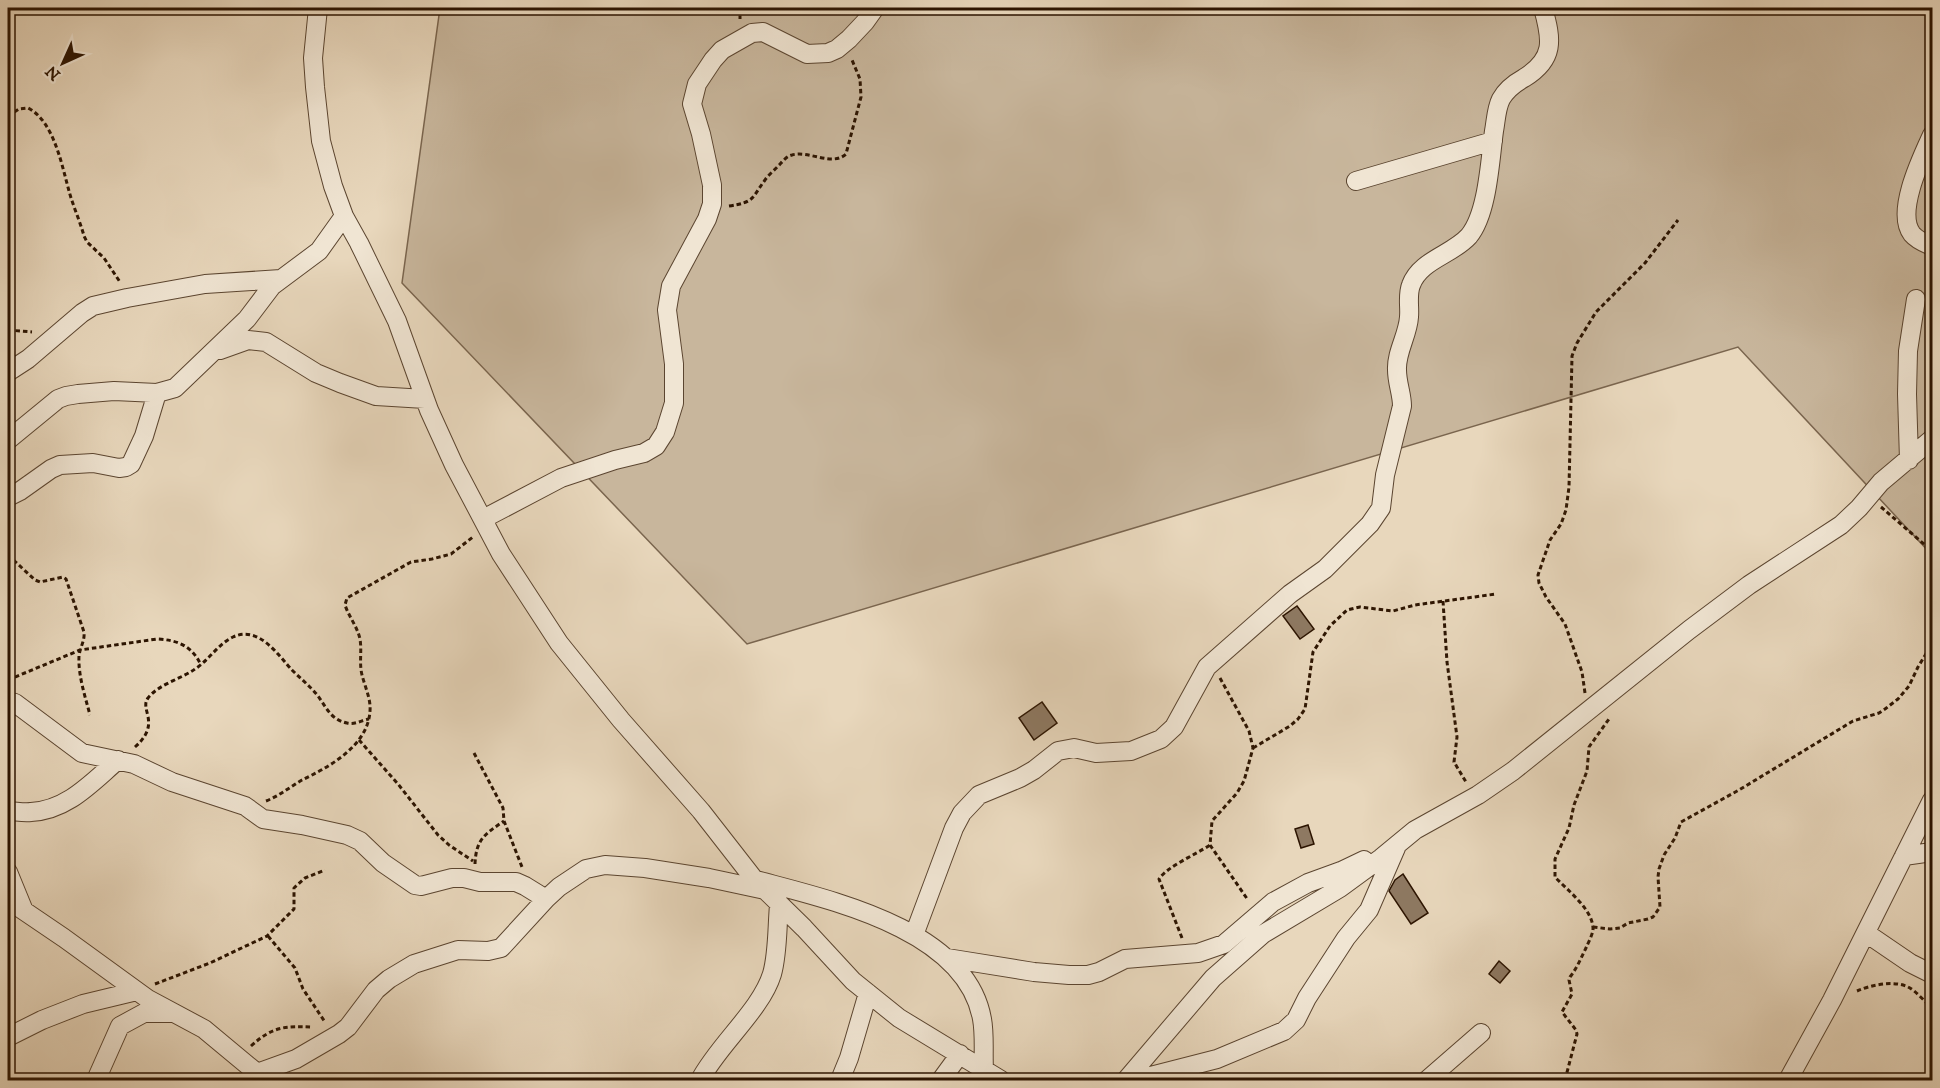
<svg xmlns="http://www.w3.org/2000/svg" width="1940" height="1088" viewBox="0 0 1940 1088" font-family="'IM FELL DW Pica',serif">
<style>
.green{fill:#c8b69c;stroke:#7a654e;stroke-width:1.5}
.building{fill:#8e7962;stroke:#2c1401;stroke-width:1.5}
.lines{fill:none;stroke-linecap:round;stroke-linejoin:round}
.street-casing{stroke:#5b4530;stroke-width:20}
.path{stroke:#2c1401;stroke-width:3;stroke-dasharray:4.5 3;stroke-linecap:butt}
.street{stroke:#f0e5d3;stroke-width:18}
</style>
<rect width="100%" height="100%" fill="#e8d7bc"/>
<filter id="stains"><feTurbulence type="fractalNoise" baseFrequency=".00333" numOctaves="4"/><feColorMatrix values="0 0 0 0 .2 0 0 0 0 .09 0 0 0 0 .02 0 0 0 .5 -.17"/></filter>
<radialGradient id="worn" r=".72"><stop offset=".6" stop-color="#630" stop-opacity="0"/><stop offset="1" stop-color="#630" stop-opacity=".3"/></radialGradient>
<!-- green -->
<path class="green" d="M440,8H1932V555L1738,347L747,644L402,283Z"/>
<!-- building -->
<path class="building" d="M1297,606L1314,629L1300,639L1283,616Z
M1042,702L1057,723L1034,740L1019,718Z
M1308,825L1314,844L1301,848L1295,829Z
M1403,874L1428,913L1411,924L1389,891L1395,880Z
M1499,961L1510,971L1500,983L1489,974Z"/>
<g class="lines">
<defs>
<path id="street" d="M318,8L313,58L315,87L321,141L333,186L344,216L359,243L397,321L429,410L454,465L501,554L559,643L621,720L701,811L754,879L804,928L853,981L899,1018L1001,1080
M1932,135C1922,157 1895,212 1912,234C1918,241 1925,243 1932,246
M1356,181L1493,141
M220,350L248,340L266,342L316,373L340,383L376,396L425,399
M8,372L28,359L82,313L93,306L127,298L205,284L281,279
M8,440L58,399L66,396L78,394L114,391L157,393L175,388L247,319L272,286L319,251L344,216
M1909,460L1907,394L1908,351L1916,299
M8,497L20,491L51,469L60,465L93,463L119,468L126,467L131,464L144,436L157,393
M483,519L561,478L615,460L644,453L656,446L665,432L674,403V364L667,310L671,286L707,219L712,204V185L701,134L692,104L697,84L713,60L722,50L752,33L763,32L807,54L828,53L837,49L849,39L865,22L875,8
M8,701L15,703L82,753L134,764L172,782L245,806L263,819L302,825L347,835L360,841L383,863L415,885L421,886L452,878H464L480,882H516L525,886L546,899
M8,811C15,811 23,813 31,812C68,810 92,782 118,760
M1904,856L1932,852
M8,872L24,911
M756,880C830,900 966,929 982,1019C985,1035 983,1053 984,1069L982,1077
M8,900L64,938L148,999L204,1029L257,1073L276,1080
M1866,933L1910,963L1932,974
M914,935L954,828L962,813L979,795L1020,778L1034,770L1058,751L1074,748L1096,753L1131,751L1161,739L1174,727L1207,667L1290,594L1325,569L1370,524L1381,508L1385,475L1402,406C1402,394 1397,383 1397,370C1396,352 1408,335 1409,317C1410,307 1407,295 1411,285C1420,260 1452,255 1469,236C1488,213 1490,159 1494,131C1496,121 1496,109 1501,99C1506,90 1515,83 1524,78C1555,59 1552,40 1543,8
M947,958L1034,972L1069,975H1088L1099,972L1125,959L1198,953L1224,944L1273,902L1308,883L1341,871L1364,860
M8,1037L42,1020L83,1004L137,991
M257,1073L296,1059L339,1034L348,1027L376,990L389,979L414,964L458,950L488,951L501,948L546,899L559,887L586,869L605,865L645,868L709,878L765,890
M96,1080L120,1026L144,1013H172
M700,1080C718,1045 761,1010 772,974C778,953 777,927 779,905
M840,1080L849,1058L868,993
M941,1080L960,1054
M1126,1080L1213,978L1263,934L1340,888L1381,858L1415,830L1478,795L1513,771L1689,630L1749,585L1841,525L1859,508L1881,482L1932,439
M1135,1080L1217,1059L1284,1031L1296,1020L1307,998L1346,938L1369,910L1396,848
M1427,1080L1481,1033
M1788,1080L1832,1000L1932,800"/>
</defs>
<!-- street casing -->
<use href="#street" class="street-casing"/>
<!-- path -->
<path class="path" d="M740,8V19
M8,116L19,109L28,108C54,121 62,166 69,191C73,206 80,221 84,236L87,242L104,258L120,282
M729,206C755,202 751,199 765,180C769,174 776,169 781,163C784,160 787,156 792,155C809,150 832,167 846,154L861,97L860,79L852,60
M8,330L32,332
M1881,507L1932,551
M8,555L35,580L40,582L63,577L66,579L84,632C85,641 80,647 79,656C78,675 85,696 90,715
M1443,601L1447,662L1457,737L1454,762L1466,782
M1220,678L1249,731L1253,748L1244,781L1237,793L1212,821L1210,845L1248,900
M8,680L80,650L157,639C178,640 192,646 201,665
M1585,693L1582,672L1565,624L1546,597L1539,583L1538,575L1550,540L1561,524L1566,510L1569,487L1572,356L1577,343L1596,312L1645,263L1678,220
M359,740L398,784L438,835L449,845L473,861
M135,747C162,723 139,710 148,698C159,684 181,679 195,669C209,660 218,644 233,637C259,625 278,655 292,670C301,679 311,687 318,696C326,707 331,720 347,723C355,725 362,720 369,719
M1253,748L1290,726L1298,719L1305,709L1313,652L1330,626L1347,610L1360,607L1393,611L1415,605L1496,594
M474,753L503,808L504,821L522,867
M266,801C279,796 290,787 302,780C329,767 368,746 370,711C371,699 365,687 362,675C359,663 362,651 360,639C357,626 349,617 345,605L347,598L411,562L432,559L451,554L473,537
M475,864C476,839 485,834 504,821
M1593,927L1610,929L1620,928L1628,923L1648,919L1653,917L1660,907L1658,877L1659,869L1664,855L1675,838L1681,822L1739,790L1853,721L1879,713L1885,709L1898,699L1909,686L1918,667L1932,644
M268,936L295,968L303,989L325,1022
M1182,938L1159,879C1168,866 1195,855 1210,845
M155,984L210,963L267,936L294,909V888L305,878L325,870
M1857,991C1871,985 1894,980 1908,987C1916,991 1923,1000 1930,1006
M251,1046C273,1026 285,1026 313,1027
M1565,1080L1577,1034L1576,1030L1562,1012L1572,994L1569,980L1570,977C1577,968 1581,958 1586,948C1588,943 1592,936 1593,930C1594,910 1567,890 1555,877V859L1569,828L1574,805L1587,771L1589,747L1609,719"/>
<!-- street -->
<use href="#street" class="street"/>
</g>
<!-- margin -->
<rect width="1940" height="1088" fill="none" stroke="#e8d7bc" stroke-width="30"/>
<rect x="9" y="9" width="1922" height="1070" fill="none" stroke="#2c1401" stroke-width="3"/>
<rect x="15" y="15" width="1910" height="1058" fill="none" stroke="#2c1401" stroke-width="1.5"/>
<!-- north arrow -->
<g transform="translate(63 63) rotate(225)" stroke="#f0e5d3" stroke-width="4.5" paint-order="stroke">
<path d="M0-4.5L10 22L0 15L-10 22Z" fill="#2c1401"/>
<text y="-9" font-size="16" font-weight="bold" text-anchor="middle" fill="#2c1401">N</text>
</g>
<rect width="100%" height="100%" filter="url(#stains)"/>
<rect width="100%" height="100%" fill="url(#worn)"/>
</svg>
